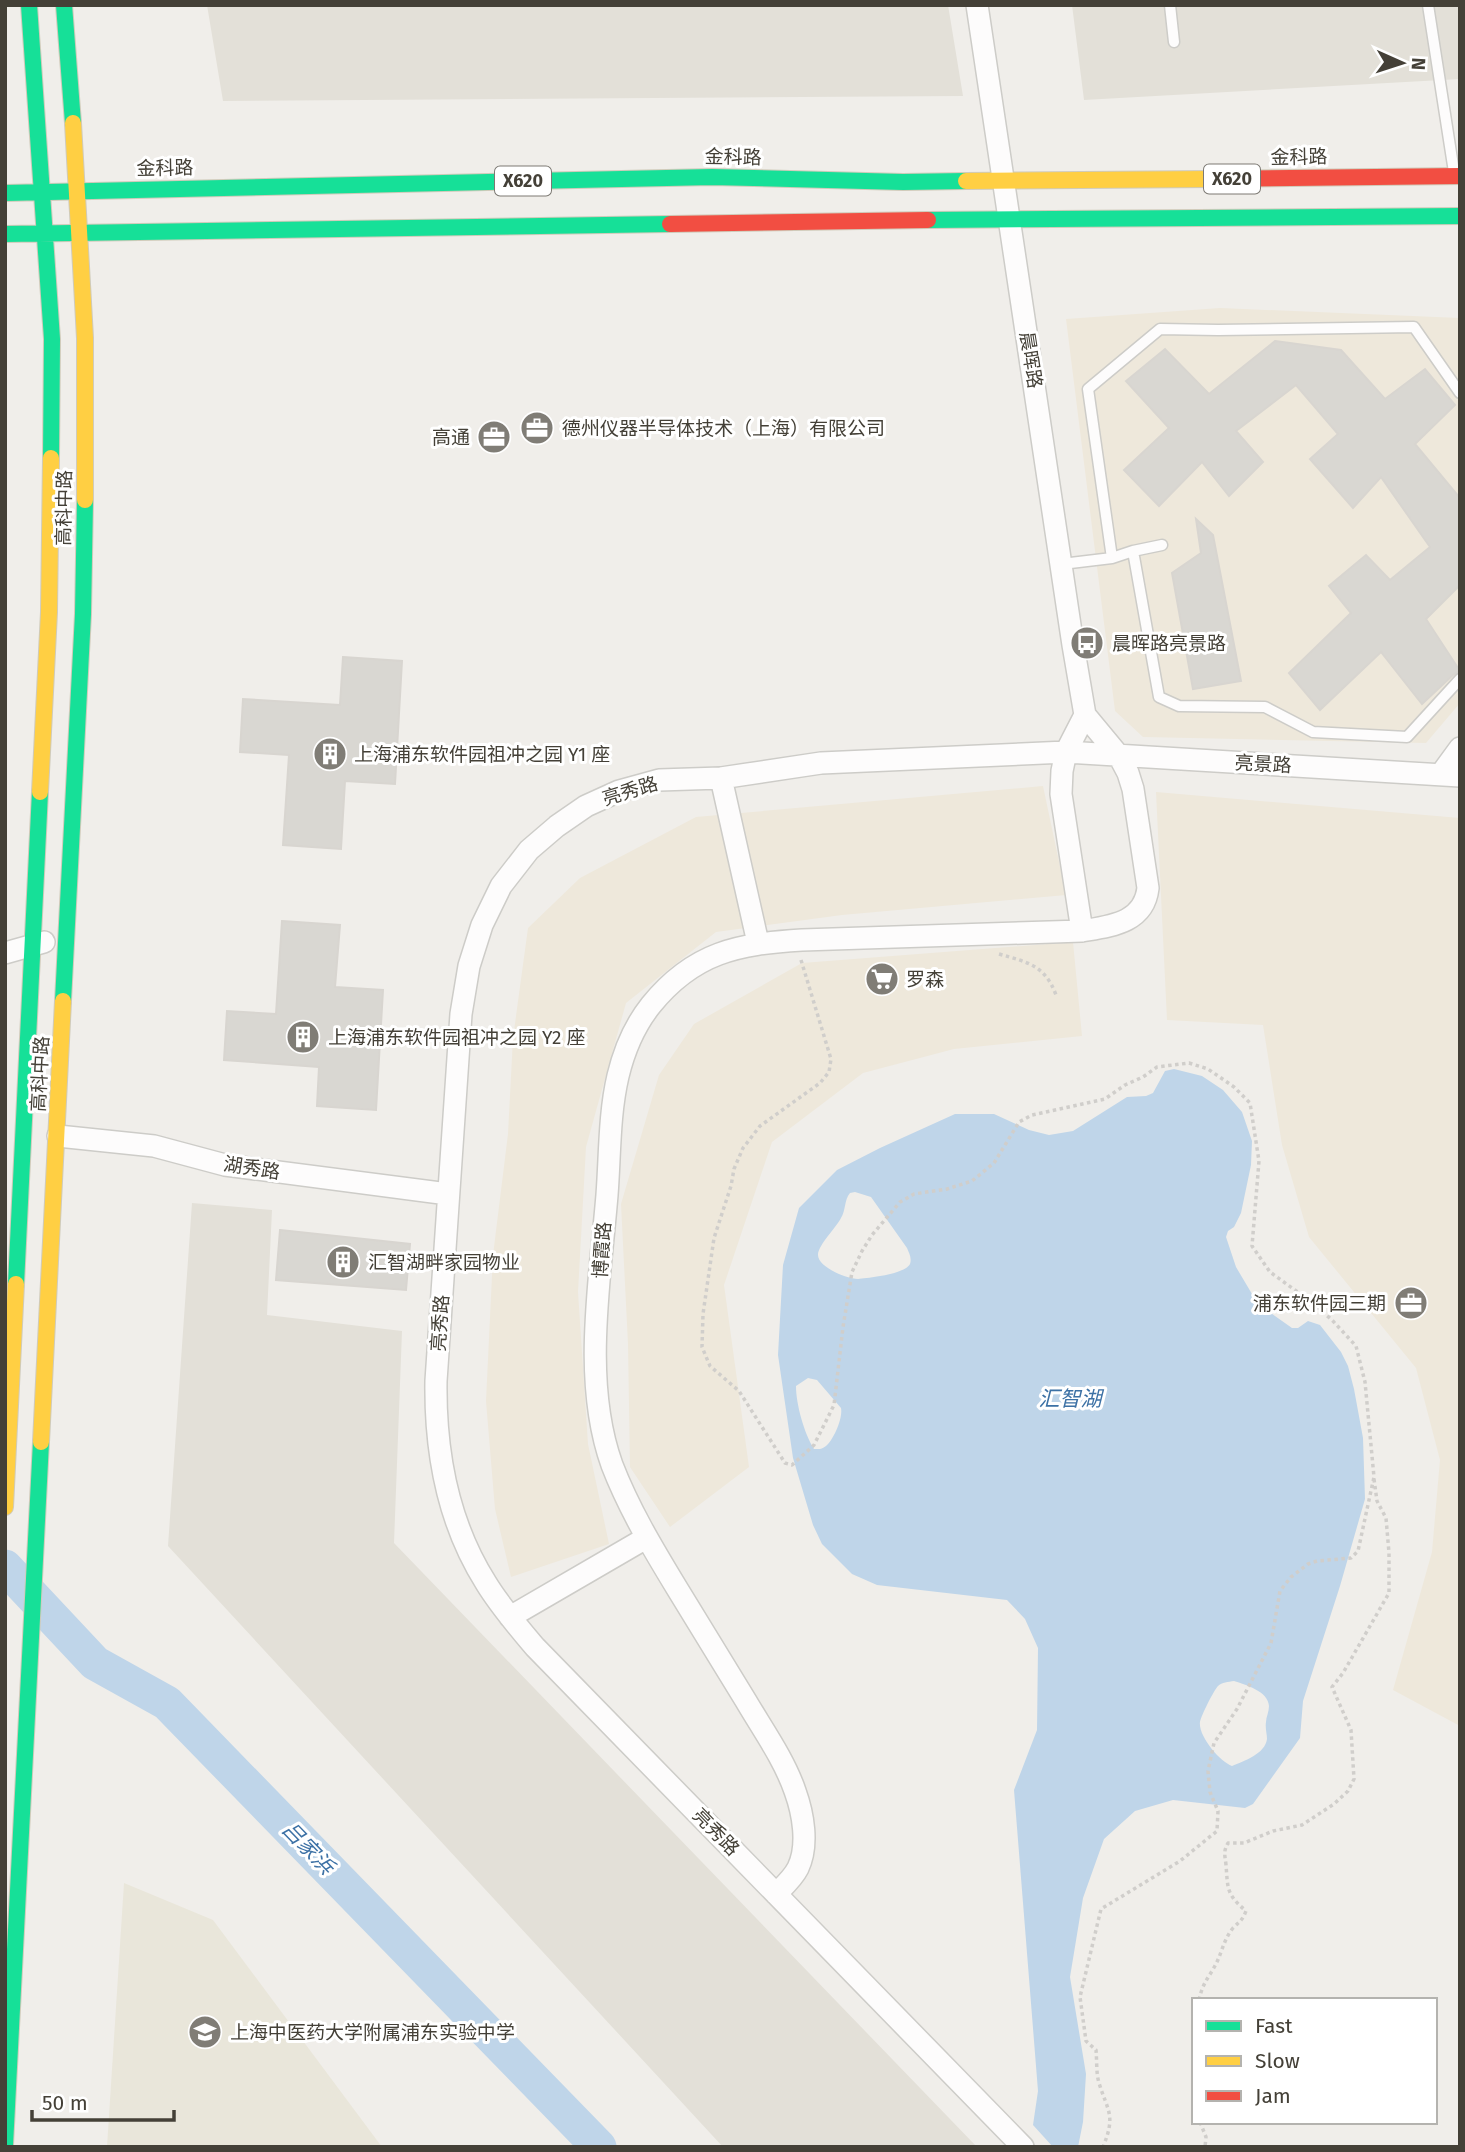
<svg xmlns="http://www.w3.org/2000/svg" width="1465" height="2152" viewBox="0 0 1465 2152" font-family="'Fira Sans','Noto Sans SC',sans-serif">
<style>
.residential{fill:#e3e0d8}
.commercial{fill:#eee8db}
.education{fill:#e9e6da}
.water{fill:#bfd5e9;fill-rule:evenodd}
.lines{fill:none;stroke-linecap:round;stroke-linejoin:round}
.river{stroke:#bfd5e9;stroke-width:35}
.building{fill:#d9d7d2;stroke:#d8d5d0;stroke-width:2}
.lane-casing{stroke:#cdccc8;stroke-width:13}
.street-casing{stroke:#cdccc8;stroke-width:24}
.fast-casing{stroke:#d0cbba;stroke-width:18}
.slow-casing{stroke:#d0cbba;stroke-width:18}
.jam-casing{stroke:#d0cbba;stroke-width:18}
.path{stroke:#d0cecb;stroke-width:3.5;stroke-dasharray:3.5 3.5;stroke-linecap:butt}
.lane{stroke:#fdfcfc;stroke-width:10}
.street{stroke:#fdfcfc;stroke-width:21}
.fast{stroke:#16e098;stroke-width:16}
.slow{stroke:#ffcf43;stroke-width:16}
.jam{stroke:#f24e42;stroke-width:16}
.labels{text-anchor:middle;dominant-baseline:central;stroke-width:6;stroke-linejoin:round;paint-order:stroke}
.shield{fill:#fff;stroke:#7c7973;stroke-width:2}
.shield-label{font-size:18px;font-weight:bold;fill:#444037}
.street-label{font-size:19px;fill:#444037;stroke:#fff}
.poi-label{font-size:19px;fill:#444037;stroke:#fff;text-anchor:start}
.water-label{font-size:21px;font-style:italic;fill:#3c71a5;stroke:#fff}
</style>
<rect width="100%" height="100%" fill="#f0eeea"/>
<!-- residential -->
<path class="residential" d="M207,5H948L963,96L223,101Z
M1072,5H1460V79L1084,100Z
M192,1203L272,1210L267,1315L402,1331L394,1543L977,2147H723L168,1546Z"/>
<!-- commercial -->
<path class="commercial" d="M1220,308L1460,318V703L1426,743L1143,737L1115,711L1066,319Z
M1043,786L1066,895L842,915L716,932L626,1003L586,1147L578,1292L588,1444L609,1544L511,1577L495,1509L486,1401L493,1255L508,1134L513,1038L528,928L580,878L696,817Z
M1156,792L1460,818V1726L1393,1690L1432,1552L1440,1460L1416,1368L1309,1237L1282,1145L1263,1025L1167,1020Z
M1073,942L1082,1036L954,1049L863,1073L772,1142L724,1285L749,1467L670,1527L630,1467L628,1344L621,1204L659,1075L694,1024L802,963Z"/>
<!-- education -->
<path class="education" d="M124,1883L213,1920L382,2147H107Z"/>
<!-- water -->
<path class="water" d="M1174,1069L1202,1076L1223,1090L1242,1112L1252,1141L1251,1165L1241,1213L1234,1227L1228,1231L1226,1237L1236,1267L1252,1294L1265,1309L1292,1328H1298L1308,1321L1320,1325L1341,1352L1348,1366L1354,1389L1363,1438L1365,1499L1340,1586L1303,1701L1300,1738L1253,1804L1245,1808L1173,1800L1135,1811L1104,1839L1083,1898L1070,1977L1086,2074L1083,2122L1078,2147H1053L1033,2125L1038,2091L1014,1790L1037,1730L1038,1648L1025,1619L1007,1600L877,1585L852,1574L822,1544L813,1525L793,1458L778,1355L783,1265L799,1208L837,1170L880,1148L955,1114H994L1029,1130L1049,1135L1073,1131L1127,1097L1146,1096L1153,1093L1165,1071ZM855,1192L871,1197L907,1248C909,1253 912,1258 910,1264C905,1274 869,1278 858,1279C847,1279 818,1267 818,1255C818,1245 836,1228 841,1218C846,1210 844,1200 850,1193ZM808,1378L817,1380L841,1408C843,1418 834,1439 826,1446C821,1450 819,1449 814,1449C804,1433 796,1404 796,1386ZM1234,1681C1246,1685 1268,1691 1269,1706C1269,1712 1266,1717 1266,1722C1265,1728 1267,1734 1267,1739C1265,1754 1244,1761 1232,1766C1220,1762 1198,1736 1200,1722C1201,1716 1214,1690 1218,1686C1222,1682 1228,1682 1234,1681Z"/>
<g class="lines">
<!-- river -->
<path class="river" d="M5,1567L95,1663L167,1703L599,2147"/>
</g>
<!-- building -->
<path class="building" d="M1275,341L1341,350L1385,399L1425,369L1455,405L1415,444L1460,498V585L1426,619L1460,671L1454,674L1422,704L1381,652L1320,710L1289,673L1351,613L1329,586L1366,555L1390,580L1430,547L1381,477L1353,508L1310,459L1338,434L1296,385L1236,431L1263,462L1229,496L1202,462L1159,506L1124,470L1169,428L1126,381L1165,349L1209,394Z
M1196,519L1213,535L1241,681L1193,689L1172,573L1201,553Z
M343,657L402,661L395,784L345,781L341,849L283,845L289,755L240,752L243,699L340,705Z
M282,921L340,925L335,987L383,990L376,1110L317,1106L319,1067L224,1060L227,1011L276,1014Z
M280,1230L410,1244L406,1290L276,1280Z"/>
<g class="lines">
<defs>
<path id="lane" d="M1170,5L1174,42
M1428,5L1454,172
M1162,545L1133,551L1112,558L1088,389L1160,329L1218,330L1414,327L1460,393
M1133,551L1159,697L1179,706L1265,707L1313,732L1407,737L1460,679
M1062,564L1112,558"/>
<path id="street" d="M1441,774L1460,748
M721,778L758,943
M1082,931L1061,794L1062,771L1066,752L1085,715
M5,953L44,942
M58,1136L154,1146L225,1165L448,1194
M510,1617L646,1538
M776,1894C784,1886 793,1878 798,1868C809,1845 803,1813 795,1791C784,1759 763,1730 746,1701C723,1664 701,1627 678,1590C653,1549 629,1509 612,1465C582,1382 600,1281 607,1195C610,1156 609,1114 618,1076C624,1051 635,1025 651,1005C694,952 738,944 802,940L1082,931C1111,926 1144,923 1148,888L1133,789L1128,773L1119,756L1085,715L1073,645L977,5
M1023,2147L535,1647C518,1627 500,1606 486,1583C448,1523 435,1451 436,1381L461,1014L469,966L482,925L501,886L529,850L557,826L586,806L619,791L659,780L721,778L821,763L1066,752L1460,776"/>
<path id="fast" d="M29,5L52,339L51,458
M64,5L73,123
M5,193L712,177L903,182L966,181
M928,220L1460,216
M5,234L670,224
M63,1001L83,614L85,500
M16,1284L40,792
M5,2145L41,1442"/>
<path id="slow" d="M73,123L85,338V500
M966,181L1213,179
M40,792L49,612L51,458
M41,1442L63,1001
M5,1507L16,1284"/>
<path id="jam" d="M1213,179L1460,176
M670,224L928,220"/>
</defs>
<!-- lane casing -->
<use href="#lane" class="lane-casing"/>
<!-- street casing -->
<use href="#street" class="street-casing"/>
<!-- fast casing -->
<use href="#fast" class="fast-casing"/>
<!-- slow casing -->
<use href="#slow" class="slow-casing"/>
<!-- jam casing -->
<use href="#jam" class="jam-casing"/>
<!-- path -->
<path class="path" d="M999,954C1027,962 1045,965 1056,995
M801,960L831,1059L829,1072L820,1083L760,1126L743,1148L734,1169L731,1186L714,1238L703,1314L702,1347L710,1366L739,1391L785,1463L792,1465L814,1445L834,1405L843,1327L852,1272L862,1251L872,1235L900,1202L914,1194L947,1189L972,1181L994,1163L1019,1122L1032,1115L1105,1099L1125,1085L1143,1077L1157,1067L1189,1063L1208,1069L1234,1087L1250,1103L1259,1161L1252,1246L1270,1272L1310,1301L1332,1320L1356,1346L1365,1382L1374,1477L1358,1551L1351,1558L1317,1561L1308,1564L1291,1577L1280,1591L1271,1643L1237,1709L1214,1743L1208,1771L1210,1792L1218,1811L1217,1831L1180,1861L1101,1909L1080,1997L1086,2041L1096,2050C1097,2060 1096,2073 1099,2083C1108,2112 1116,2115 1103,2147
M1199,2000C1203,1982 1208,1979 1216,1964C1222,1952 1224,1939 1233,1928C1240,1921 1242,1921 1246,1911C1226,1894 1228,1889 1226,1865C1225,1855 1223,1852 1228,1843H1244L1273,1831L1302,1825L1334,1804L1348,1791L1354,1779L1351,1730L1332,1687L1343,1673L1389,1593V1553L1386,1518L1377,1501L1374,1479
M1194,2032V2043
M1194,2090V2100
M1200,2122L1206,2137L1205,2147"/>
<!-- lane -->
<use href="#lane" class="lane"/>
<!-- street -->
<use href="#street" class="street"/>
<!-- fast -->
<use href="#fast" class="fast"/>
<!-- slow -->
<use href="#slow" class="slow"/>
<!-- jam -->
<use href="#jam" class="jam"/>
</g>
<!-- icons -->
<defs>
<symbol id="office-disc" viewBox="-11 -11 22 22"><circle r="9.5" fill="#807d76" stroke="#fff"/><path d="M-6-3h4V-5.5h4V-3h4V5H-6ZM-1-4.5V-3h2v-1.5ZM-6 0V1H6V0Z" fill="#fff"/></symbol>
<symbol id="bus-disc" viewBox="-11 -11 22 22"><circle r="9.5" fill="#807d76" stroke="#fff"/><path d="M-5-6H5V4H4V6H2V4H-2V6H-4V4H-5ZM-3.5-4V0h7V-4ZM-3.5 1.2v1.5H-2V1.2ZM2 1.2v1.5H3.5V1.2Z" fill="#fff"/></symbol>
<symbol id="building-disc" viewBox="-11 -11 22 22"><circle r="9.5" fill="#807d76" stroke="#fff"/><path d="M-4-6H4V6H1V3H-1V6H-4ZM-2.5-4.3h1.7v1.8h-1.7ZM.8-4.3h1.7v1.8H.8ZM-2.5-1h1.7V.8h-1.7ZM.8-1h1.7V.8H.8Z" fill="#fff"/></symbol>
<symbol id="supermarket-disc" viewBox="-11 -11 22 22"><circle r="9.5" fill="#807d76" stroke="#fff"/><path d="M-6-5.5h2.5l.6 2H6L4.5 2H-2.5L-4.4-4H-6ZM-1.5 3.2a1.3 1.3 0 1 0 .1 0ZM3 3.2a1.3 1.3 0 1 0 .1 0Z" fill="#fff"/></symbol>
<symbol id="school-disc" viewBox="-11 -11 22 22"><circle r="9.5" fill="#807d76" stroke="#fff"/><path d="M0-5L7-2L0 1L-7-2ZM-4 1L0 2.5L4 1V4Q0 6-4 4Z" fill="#fff"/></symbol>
</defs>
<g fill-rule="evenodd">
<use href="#office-disc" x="518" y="409" width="38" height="38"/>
<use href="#office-disc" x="475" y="418" width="38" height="38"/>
<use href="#bus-disc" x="1068" y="624" width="38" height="38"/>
<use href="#building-disc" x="311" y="735" width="38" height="38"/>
<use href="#supermarket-disc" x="863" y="960" width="38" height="38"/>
<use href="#building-disc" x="284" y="1018" width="38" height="38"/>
<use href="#building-disc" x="324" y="1243" width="38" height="38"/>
<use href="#office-disc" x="1392" y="1284" width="38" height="38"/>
<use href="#school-disc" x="186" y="2013" width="38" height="38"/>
</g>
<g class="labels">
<!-- shield labels -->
<g class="shield">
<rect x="1204" y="164.5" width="56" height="29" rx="5"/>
<rect x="495" y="166.5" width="56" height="29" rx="5"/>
</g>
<g class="shield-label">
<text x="1232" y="179">X620</text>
<text x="523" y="181">X620</text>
</g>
<!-- street labels -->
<g class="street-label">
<text transform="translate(733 157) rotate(1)">金科路</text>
<text transform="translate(1299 157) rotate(-1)">金科路</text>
<text transform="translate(165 168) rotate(-1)">金科路</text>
<text transform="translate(1031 360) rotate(81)">晨晖路</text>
<text transform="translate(64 508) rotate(-89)">高科中路</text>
<text transform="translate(1263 764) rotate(3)">亮景路</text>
<text transform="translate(630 791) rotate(-17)">亮秀路</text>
<text transform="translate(40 1074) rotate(-87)">高科中路</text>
<text transform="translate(252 1168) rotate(9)">湖秀路</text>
<text transform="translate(602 1250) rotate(-86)">博霞路</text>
<text transform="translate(440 1323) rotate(-86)">亮秀路</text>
<text transform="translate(716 1832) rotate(46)">亮秀路</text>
</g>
<!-- poi labels -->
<g class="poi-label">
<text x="562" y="428">德州仪器半导体技术（上海）有限公司</text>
<text x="470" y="437" text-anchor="end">高通</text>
<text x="1112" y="643">晨晖路亮景路</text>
<text x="354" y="754">上海浦东软件园祖冲之园 Y1 座</text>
<text x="906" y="979">罗森</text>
<text x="328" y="1037">上海浦东软件园祖冲之园 Y2 座</text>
<text x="368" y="1262">汇智湖畔家园物业</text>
<text x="1386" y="1303" text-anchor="end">浦东软件园三期</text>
<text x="230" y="2032">上海中医药大学附属浦东实验中学</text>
</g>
<!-- water labels -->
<g class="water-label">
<text x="1070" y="1399">汇智湖</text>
<text transform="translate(308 1848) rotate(46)">吕家浜</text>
</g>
</g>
<!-- border -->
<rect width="1465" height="2152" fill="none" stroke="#444037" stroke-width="14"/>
<!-- legend -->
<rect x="1192" y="1998" width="245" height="126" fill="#ffffff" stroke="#b4b3af" stroke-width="2"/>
<rect x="1206" y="2021" width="35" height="10" fill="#16e098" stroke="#b4b3af" stroke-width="2"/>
<text x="1255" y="2033" font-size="21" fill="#444037">Fast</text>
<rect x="1206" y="2056" width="35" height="10" fill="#ffcf43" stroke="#b4b3af" stroke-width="2"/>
<text x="1255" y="2068" font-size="21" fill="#444037">Slow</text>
<rect x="1206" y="2091" width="35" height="10" fill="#f24e42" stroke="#b4b3af" stroke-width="2"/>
<text x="1255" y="2103" font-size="21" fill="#444037">Jam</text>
<!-- north arrow -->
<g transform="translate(1402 63) rotate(93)" stroke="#ffffff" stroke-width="5" paint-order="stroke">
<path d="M0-5L12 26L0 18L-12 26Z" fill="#444037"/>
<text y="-10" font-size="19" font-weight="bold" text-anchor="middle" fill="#444037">N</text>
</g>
<!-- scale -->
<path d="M32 2110v10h142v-10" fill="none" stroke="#444037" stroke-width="3.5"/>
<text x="42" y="2110" font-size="21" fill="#444037" stroke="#ffffff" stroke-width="5" paint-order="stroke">50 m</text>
</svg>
